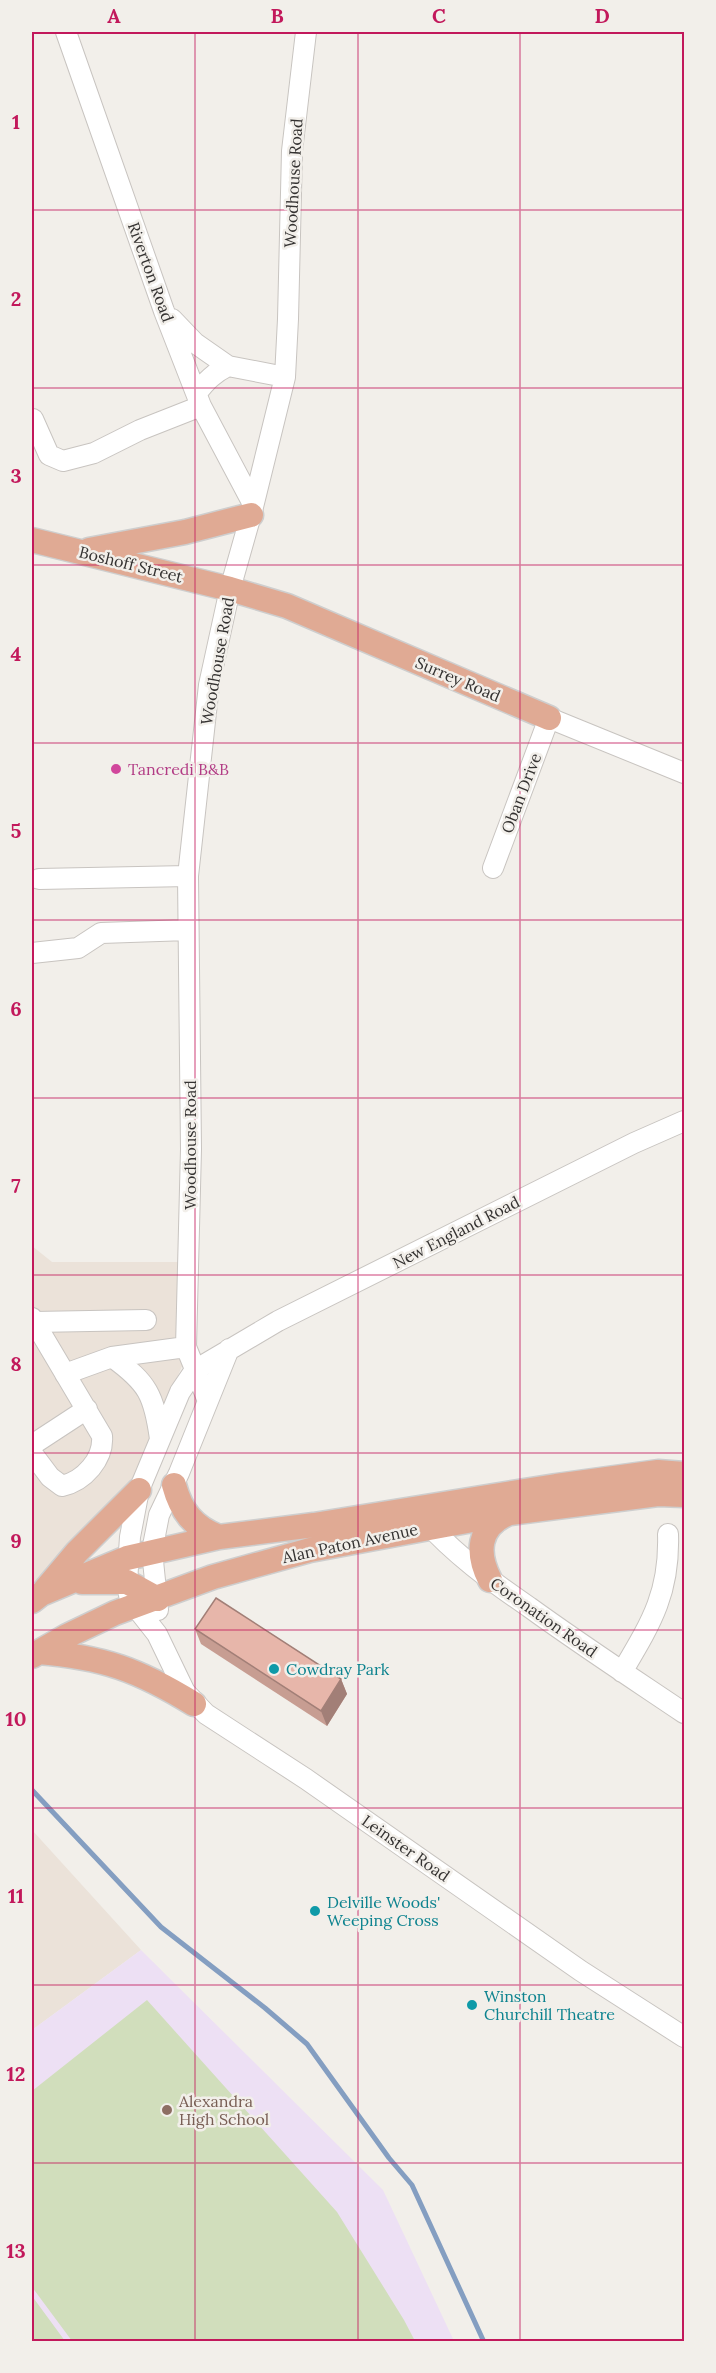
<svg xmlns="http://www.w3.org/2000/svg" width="716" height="2373" viewBox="0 0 716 2373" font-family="Lora,serif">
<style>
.built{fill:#ebe2d9}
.education{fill:#ede0f4}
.garden{fill:#d1debc}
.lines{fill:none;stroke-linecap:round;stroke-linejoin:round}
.stream{stroke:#849ec1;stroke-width:5}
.minor-casing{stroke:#c8c4c0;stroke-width:22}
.major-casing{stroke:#cecece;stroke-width:27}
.minor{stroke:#fff;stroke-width:20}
.major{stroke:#e0aa94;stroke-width:24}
.wall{fill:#c79d92}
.shaded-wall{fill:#a27f77}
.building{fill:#e7b6aa;stroke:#a27f77;stroke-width:1.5}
.grid{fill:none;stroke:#c2185b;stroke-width:1.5;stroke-opacity:0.55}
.hotel-dot{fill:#d1479c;stroke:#f2efea;stroke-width:2}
.culture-dot{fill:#0f9aa8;stroke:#f2efea;stroke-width:2}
.education-dot{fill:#8d6e63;stroke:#f2efea;stroke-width:2}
.labels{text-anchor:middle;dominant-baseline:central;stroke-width:5;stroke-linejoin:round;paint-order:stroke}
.street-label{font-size:16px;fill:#343231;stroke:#f2efea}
.hotel-label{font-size:16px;fill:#b23c85;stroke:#f2efea;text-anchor:start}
.culture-label{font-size:16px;fill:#0d838f;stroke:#f2efea;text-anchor:start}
.education-label{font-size:16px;fill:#785e54;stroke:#f2efea;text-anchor:start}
.neatline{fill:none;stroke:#c2185b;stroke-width:2}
.grid-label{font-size:20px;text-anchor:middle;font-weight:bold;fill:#c2185b}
</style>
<rect width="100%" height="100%" fill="#f2efea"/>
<!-- built -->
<path class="built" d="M32,1246L52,1262H182L185,1359L114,1526L32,1602Z
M32,1830L141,1950L32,2030Z"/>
<!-- education -->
<path class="education" d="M141,1950L383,2190L454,2341H32V2030Z"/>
<!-- garden -->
<path class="garden" d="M147,2000L337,2212L404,2320L415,2341H72L32,2287V2091Z
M32,2296L65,2341H32Z"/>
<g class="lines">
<!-- stream -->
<path class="stream" d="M32,1790L161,1927L265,2008L307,2044L389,2158L412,2185L484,2342"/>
<defs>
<path id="minor" d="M66,32L164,311L201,406L253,504
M172,319L195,343L228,366L285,377
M197,393C206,381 214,373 228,366
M33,419L49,455L63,461L94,453L140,430L201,406
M493,868L549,718L684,773
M39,879L188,876
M32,953L78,948L101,933L188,930
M684,1121L634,1143L278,1321L195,1370L180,1392L139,1490L130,1537L127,1582L129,1595L135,1606L157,1634L185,1692L206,1714L306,1779L581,1971L684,2037
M32,1318L102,1436C104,1459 84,1481 62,1486L50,1477L32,1453
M34,1322L146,1320
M112,1357C148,1383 154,1395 160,1439
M65,1374L112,1357L186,1347
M208,1401L186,1347L191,1149L188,876L209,685L230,589L251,515L285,377L288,319L292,151L306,32
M32,1445L87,1409
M423,1519C454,1554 491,1581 529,1607C580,1644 632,1678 684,1713
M158,1610L152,1551L159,1515L179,1473L229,1349
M622,1672C651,1623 670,1593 668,1534"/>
<path id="major" d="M32,540L230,589L287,606L549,718
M89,550L185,532L251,515
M174,1485C181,1511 193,1527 219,1537
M490,1580C476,1553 478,1527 507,1514
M82,1582H127L158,1599
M45,1590L77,1552L139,1490
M32,1601L41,1594L127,1558L219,1537L314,1525L556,1486L658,1472L684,1474
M38,1652C103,1657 139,1670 194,1704
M32,1656L67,1636L115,1613L213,1577L310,1550L510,1513L658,1494L684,1495"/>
</defs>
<!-- minor casing -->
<use href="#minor" class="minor-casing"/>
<!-- major casing -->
<use href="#major" class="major-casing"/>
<!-- minor -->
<use href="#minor" class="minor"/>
<!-- major -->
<use href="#major" class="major"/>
</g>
<!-- wall -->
<path class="wall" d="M195,1629L341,1679L347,1694L327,1726L201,1644Z"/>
<!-- shaded-wall -->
<path class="shaded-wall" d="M341,1679L347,1694L327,1726L321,1711Z"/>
<!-- building -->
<path class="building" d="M216,1598L341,1679L321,1711L195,1629Z"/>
<!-- grid -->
<path class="grid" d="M195,32V2342M358,32V2342M520,32V2342M32,210H684M32,388H684M32,565H684M32,743H684M32,920H684M32,1098H684M32,1275H684M32,1453H684M32,1630H684M32,1808H684M32,1985H684M32,2163H684"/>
<!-- markers -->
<circle class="hotel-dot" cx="116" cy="769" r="6"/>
<g class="culture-dot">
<circle cx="274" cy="1669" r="6"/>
<circle cx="315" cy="1911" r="6"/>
<circle cx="472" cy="2005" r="6"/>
</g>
<circle class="education-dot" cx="167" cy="2110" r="6"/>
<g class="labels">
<!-- street labels -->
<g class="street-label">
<text transform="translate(293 183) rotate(-87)">Woodhouse Road</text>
<text transform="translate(151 272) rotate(70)">Riverton Road</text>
<text transform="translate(131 564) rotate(14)">Boshoff Street</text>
<text transform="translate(217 661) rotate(-80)">Woodhouse Road</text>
<text transform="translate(458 679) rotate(23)">Surrey Road</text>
<text transform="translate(521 793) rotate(-69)">Oban Drive</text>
<text transform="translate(190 1145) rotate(-90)">Woodhouse Road</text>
<text transform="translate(456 1232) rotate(-27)">New England Road</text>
<text transform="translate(350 1543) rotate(-12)">Alan Paton Avenue</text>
<text transform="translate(544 1617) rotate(35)">Coronation Road</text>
<text transform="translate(406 1848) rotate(35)">Leinster Road</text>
</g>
<!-- hotel labels -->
<g class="hotel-label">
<text x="128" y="769">Tancredi B&amp;B</text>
</g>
<!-- culture labels -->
<g class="culture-label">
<text x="286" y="1669">Cowdray Park</text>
<text x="327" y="1902">Delville Woods'<tspan x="327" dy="18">Weeping Cross</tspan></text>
<text x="484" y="1996">Winston<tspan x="484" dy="18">Churchill Theatre</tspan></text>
</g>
<!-- education labels -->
<g class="education-label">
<text x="179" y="2101">Alexandra<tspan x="179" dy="18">High School</tspan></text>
</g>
</g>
<!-- border -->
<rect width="716" height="2373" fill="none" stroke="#f2efea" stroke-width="66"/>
<rect x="33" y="33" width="650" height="2307" class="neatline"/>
<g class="grid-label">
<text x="114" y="23">A</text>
<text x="277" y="23">B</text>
<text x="439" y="23">C</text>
<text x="602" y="23">D</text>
<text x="16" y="129">1</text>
<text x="16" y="306">2</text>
<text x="16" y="483">3</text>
<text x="16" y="661">4</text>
<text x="16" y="838">5</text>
<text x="16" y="1016">6</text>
<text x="16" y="1193">7</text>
<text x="16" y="1371">8</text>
<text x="16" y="1548">9</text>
<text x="16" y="1726">10</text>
<text x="16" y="1903">11</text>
<text x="16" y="2081">12</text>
<text x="16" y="2258">13</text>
</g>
</svg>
